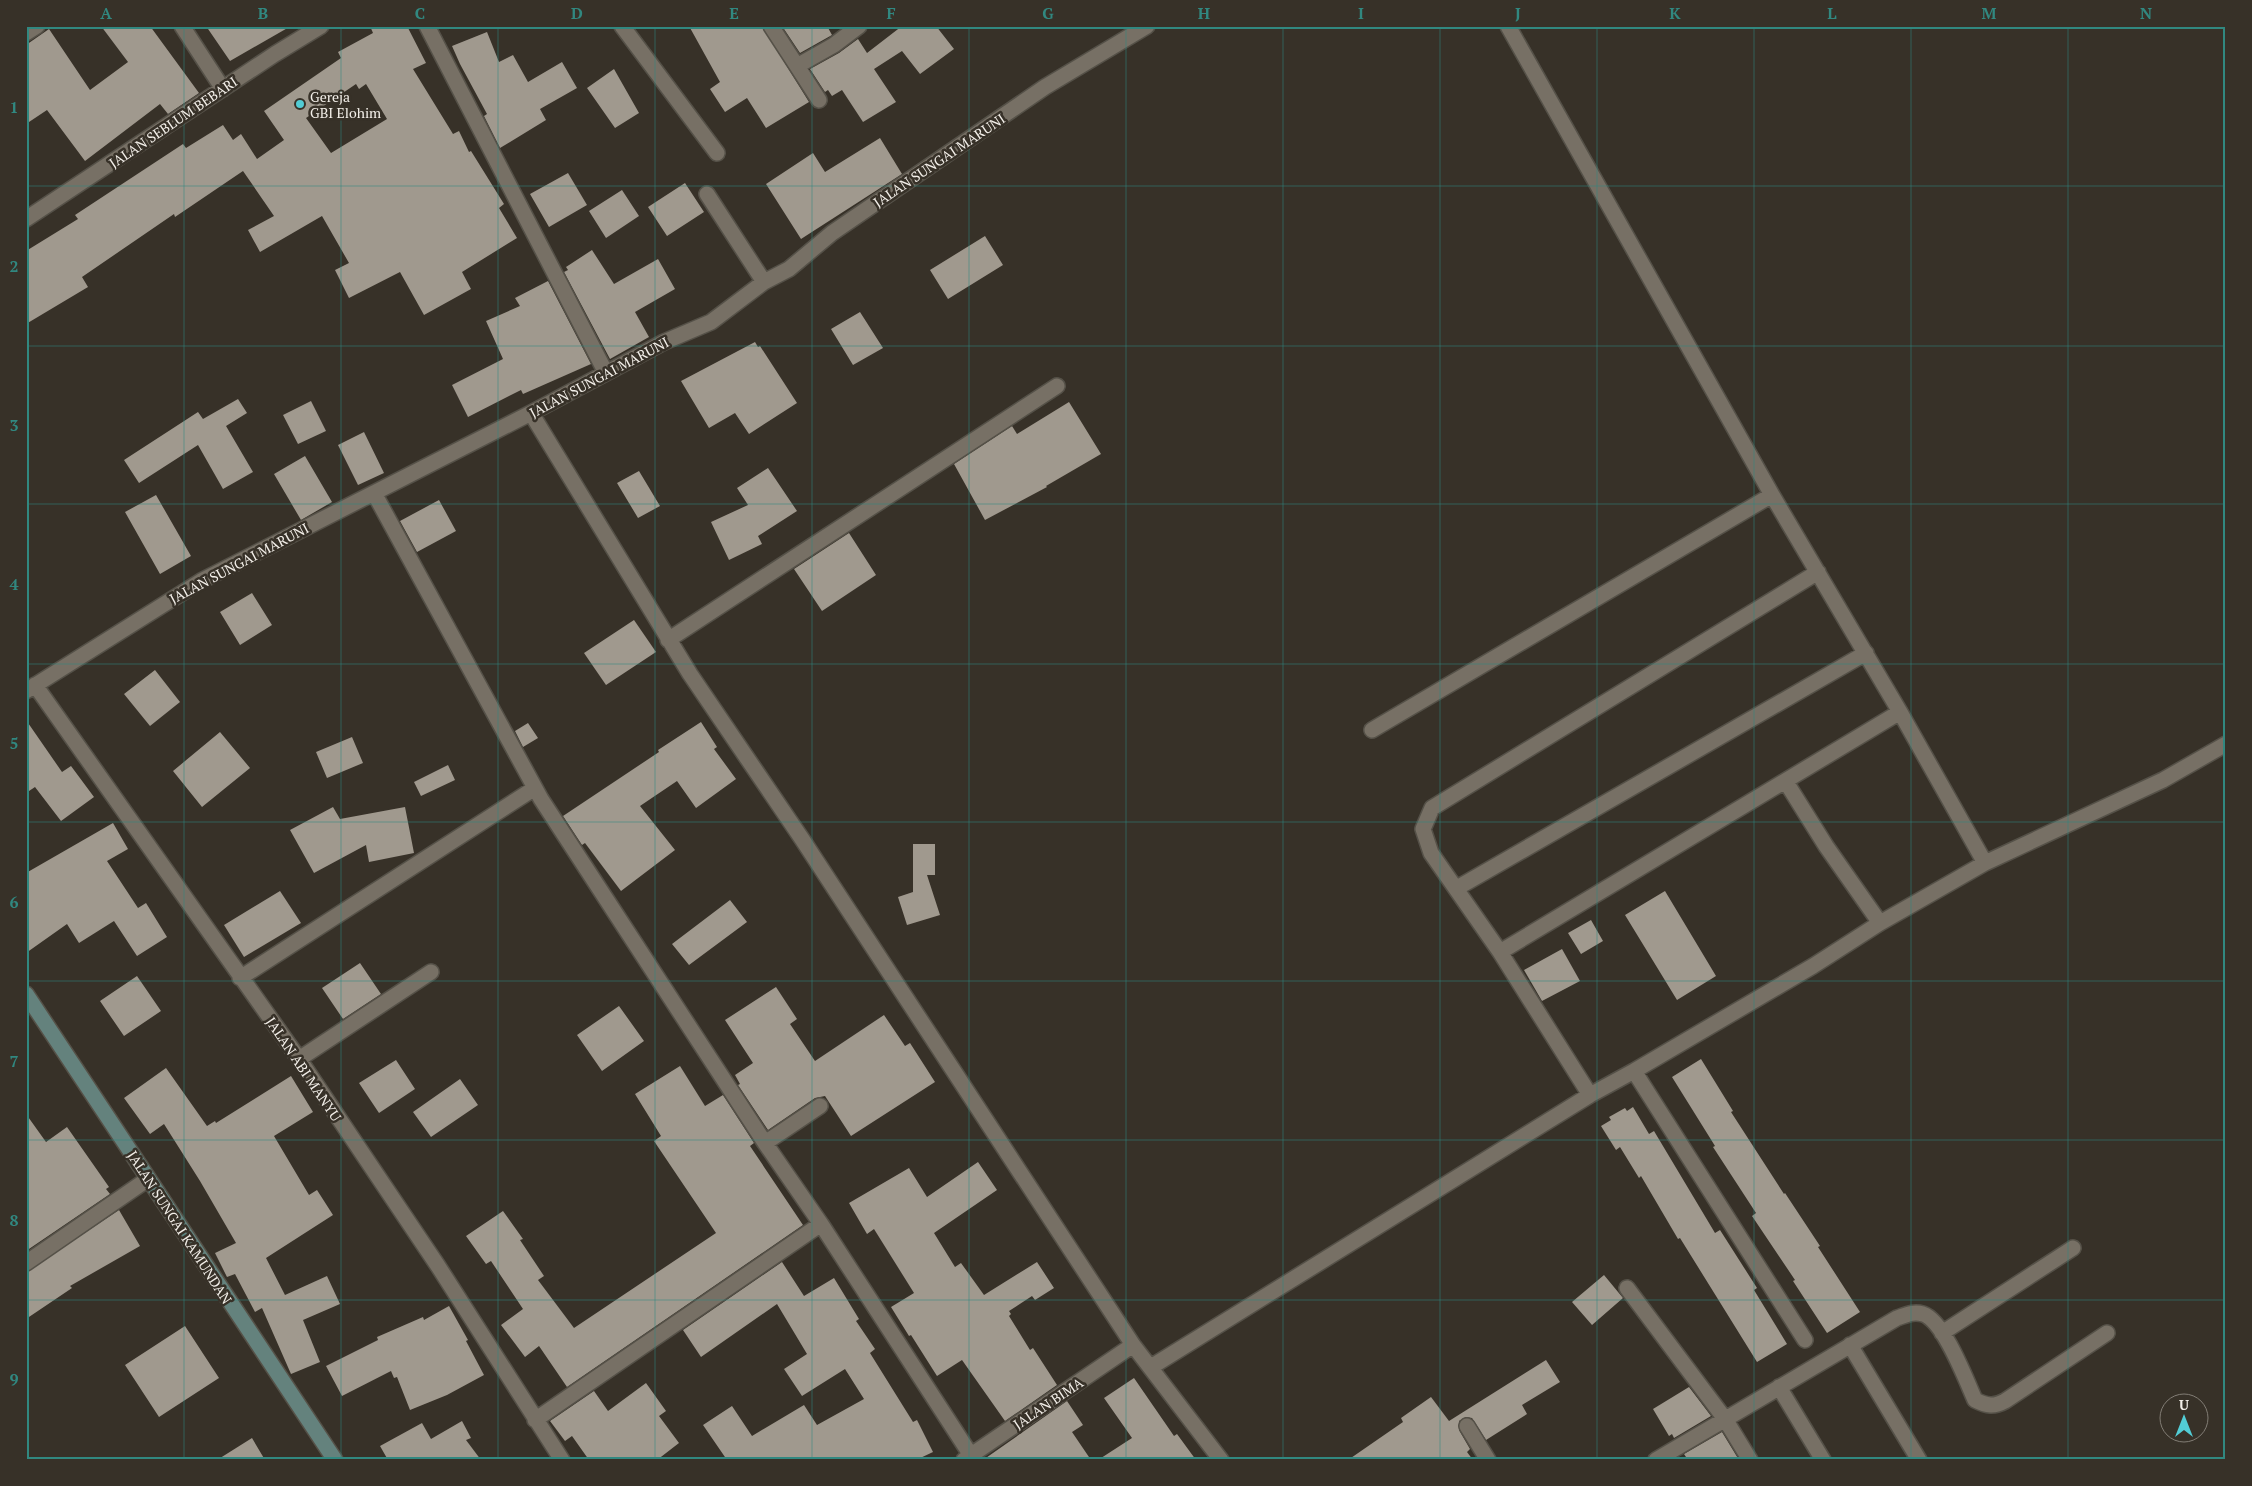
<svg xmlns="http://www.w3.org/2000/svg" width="2252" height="1486" viewBox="0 0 2252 1486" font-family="'PT Serif',serif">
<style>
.building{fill:#a0998e;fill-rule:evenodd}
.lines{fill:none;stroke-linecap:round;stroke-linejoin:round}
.street-casing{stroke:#555148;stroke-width:18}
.secondary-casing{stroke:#555148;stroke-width:18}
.street{stroke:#777065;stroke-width:15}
.secondary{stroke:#64827d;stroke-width:15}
.grid{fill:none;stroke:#318880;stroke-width:1;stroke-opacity:0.55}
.poi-dot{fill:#52ccd5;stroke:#373128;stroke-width:2}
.labels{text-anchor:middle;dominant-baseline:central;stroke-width:5;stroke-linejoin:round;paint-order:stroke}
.poi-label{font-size:14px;fill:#f3efe9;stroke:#373128;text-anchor:start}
.street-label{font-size:14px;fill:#f3efe9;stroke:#373128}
.neatline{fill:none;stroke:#318880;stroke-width:2}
.grid-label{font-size:16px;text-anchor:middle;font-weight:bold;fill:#318880}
</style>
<rect width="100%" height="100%" fill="#373128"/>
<!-- building -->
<path class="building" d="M101,26H150L199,93L168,114L160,104L85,161L47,110L26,124V45L49,29L90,90L128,62Z
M206,26H291L230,61Z
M370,26H407L426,63L413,69L453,134L459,131L469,152L471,151L504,204L499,208L517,238L462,272L471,289L424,315L400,272L349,298L335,270L349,263L322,216L260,252L248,230L274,216L243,171L175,217L174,214L82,277L88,287L26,324V251L78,219L75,215L183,144L186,148L223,125L233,140L241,134L257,159L284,140L264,111L341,58L338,52L373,33ZM356,84L359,89L366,84L387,119L331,153L306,118Z
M689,26H762L809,102L766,128L747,98L725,112L710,89L720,82Z
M782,26H827L832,35L800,53Z
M902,26H936L954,49L920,74L902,51L874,69L896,102L863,122L842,90L832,96L828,90L825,92L810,69L839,53L858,39L867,53Z
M487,32L499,62L513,55L528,82L562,62L577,88L540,109L546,120L500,148L484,116L487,114L460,64L452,46Z
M614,69L639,113L615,128L587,88Z
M880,138L902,174L801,239L766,184L813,153L825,172Z
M568,173L587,205L549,227L530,194Z
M685,183L704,212L667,236L648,207Z
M622,190L639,216L606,238L589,211Z
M985,236L1003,265L948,299L930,270Z
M592,250L614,284L658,259L675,289L635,312L649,337L610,359L564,272L568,270L566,267Z
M548,281L591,364L523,394L521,390L468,417L452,385L503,359L486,321L520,306L515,298Z
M860,312L883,348L853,365L831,329Z
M755,342L758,347L760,346L797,403L749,434L735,413L709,428L681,381Z
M238,399L247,413L226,426L253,472L223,489L198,445L139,483L124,460L198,412L203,419Z
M311,401L326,431L298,444L283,415Z
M1069,402L1101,454L1046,486L1047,487L985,520L954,464L1012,426L1017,434Z
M364,432L384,473L358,485L338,445Z
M305,456L332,502L301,520L274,474Z
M768,468L797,511L758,536L762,544L729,560L711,522L748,505L737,488Z
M639,471L660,506L638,518L617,483Z
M156,495L191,556L160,574L125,512Z
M439,500L456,531L417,552L400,521Z
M849,533L876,575L822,611L794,569Z
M252,593L272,625L240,645L220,612Z
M634,620L656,652L606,685L584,653Z
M155,670L180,702L150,726L124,694Z
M26,720L62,772L71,766L94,797L61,821L35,787L26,793Z
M701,722L717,747L714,749L736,779L696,808L677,781L640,806L675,850L621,891L585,843L582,845L563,816L659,752L658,750Z
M528,723L538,738L523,747L515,731Z
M220,732L250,768L202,807L173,771Z
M352,737L363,763L327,778L316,752Z
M448,765L455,780L421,796L414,782Z
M333,807L340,819L405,807L414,853L369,862L366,845L314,873L290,830Z
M113,823L128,849L107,861L138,908L146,903L167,937L137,956L114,921L79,943L67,924L26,953V873Z
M913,844H935V875H927L940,915L907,925L898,897L913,892Z
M280,891L301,923L244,957L224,925Z
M1665,891L1716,976L1677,1000L1625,915Z
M730,900L747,922L689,965L672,944Z
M1591,920L1603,941L1581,954L1568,933Z
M1562,949L1580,981L1542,1001L1524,970Z
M360,963L381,994L343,1019L322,988Z
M137,976L161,1011L124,1036L100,1001Z
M776,987L797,1019L790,1024L815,1061L884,1015L905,1046L910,1043L935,1082L851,1136L825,1096L815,1098L768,1130L738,1085L740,1084L735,1075L753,1063L725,1020Z
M619,1006L644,1041L602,1071L577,1035Z
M1701,1059L1733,1111L1731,1112L1784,1194L1785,1193L1820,1246L1818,1247L1860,1312L1827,1333L1793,1281L1795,1280L1752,1216L1756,1213L1713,1147L1715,1146L1672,1077Z
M396,1060L415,1089L379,1113L359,1083Z
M680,1066L705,1106L723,1095L754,1143L750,1146L803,1225L567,1387L539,1346L525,1357L501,1325L523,1309L491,1261L486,1264L466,1236L503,1211L523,1239L520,1240L544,1276L538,1280L574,1328L716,1233L654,1141L661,1136L635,1094Z
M166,1068L207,1126L215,1121L216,1123L291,1076L313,1112L274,1136L309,1195L317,1190L333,1215L266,1258L285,1295L327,1276L340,1304L303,1320L320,1362L291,1374L262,1308L255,1312L235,1274L227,1277L215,1253L236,1243L200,1181L164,1124L150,1134L124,1098Z
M460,1079L478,1105L431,1137L413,1112Z
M1633,1107L1649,1134L1654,1131L1715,1233L1720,1230L1757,1288L1754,1290L1787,1344L1757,1362L1680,1238L1678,1239L1641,1176L1639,1178L1620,1147L1616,1150L1601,1126L1611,1120L1609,1117L1625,1108L1627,1111Z
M26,1114L46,1142L67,1127L109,1187L106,1189L110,1194L26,1251Z
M978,1162L997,1190L934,1233L955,1267L961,1263L984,1295L1037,1262L1054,1288L1035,1300L1032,1296L1009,1311L1011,1314L1009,1316L1030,1350L1033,1348L1057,1385L1005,1421L962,1360L937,1376L911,1335L909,1336L891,1307L914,1293L874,1229L867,1234L849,1203L909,1168L927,1197Z
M119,1210L140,1246L70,1286L72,1288L26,1319V1272Z
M782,1262L804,1296L834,1278L859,1319L856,1321L875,1349L870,1353L913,1422L917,1420L933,1452L916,1460H727L703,1425L732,1406L752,1436L804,1405L817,1425L864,1399L845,1369L802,1396L784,1369L807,1354L777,1304L701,1357L683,1330Z
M1604,1275L1623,1298L1592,1325L1572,1302Z
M449,1306L468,1340L466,1341L484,1375L447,1395L410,1410L397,1377L394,1378L391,1371L342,1396L326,1366L378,1340L377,1337L423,1317L424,1320Z
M185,1326L219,1378L159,1417L125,1365Z
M1546,1360L1560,1382L1522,1405L1527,1414L1486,1440L1472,1418L1466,1417L1459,1421V1430L1470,1449L1467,1452L1473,1460H1348L1403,1422L1401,1418L1431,1397L1449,1421Z
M1134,1378L1174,1436L1177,1434L1196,1460H1098L1132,1438L1104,1398Z
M646,1383L666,1411L659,1416L679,1443L657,1460H589L572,1436L565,1441L550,1421L594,1391L608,1411Z
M1689,1387L1711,1416L1674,1438L1672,1434L1669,1436L1653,1409Z
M1067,1401L1083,1425L1072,1432L1091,1460H983Z
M462,1421L471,1438L466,1440L481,1460H388L380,1446L422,1423L431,1439Z
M1722,1432L1739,1460H1688L1684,1454Z
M252,1438L265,1460H217Z"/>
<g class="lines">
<defs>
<path id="street" d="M182,26L223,89
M427,26L606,373
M622,26L717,153
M771,26L797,66L834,45L859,26
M1508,26L1772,495L1900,712L1985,863
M26,33L37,26
M797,66L819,100
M707,194L764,282
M26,219L275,54L321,26
M531,413L690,674L802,839L1133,1345L1221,1460
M374,493L541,799L765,1143
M668,640L1057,386
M35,685L299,1059L438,1266L562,1460
M26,691L201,581L531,413L664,342L711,322L764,282L789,269L832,233L1045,87L1147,26
M1372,730L1772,495
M1786,782L1826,846L1880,923
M1457,888L1866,653
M1500,952L1900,712
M240,978L535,788
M299,1059L431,972
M1634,1071L1805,1340
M1590,1095L1500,952L1431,853L1423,829L1432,808L1818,572
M820,1106L765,1143L821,1224L974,1460
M26,1263L148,1179
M1627,1288L1725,1419L1750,1460
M1942,1333L2073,1248
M1850,1345L1919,1460
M1151,1367L1590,1095L1634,1071L1813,966L1880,923L1985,863L2163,780L2226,744
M1779,1387L1823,1460
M535,1420L821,1224
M1467,1426L1488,1460
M964,1460L1133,1345
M1656,1460L1897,1318C1906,1315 1913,1311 1923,1314C1944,1321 1966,1380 1975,1400C1987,1406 1994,1407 2005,1401L2107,1333"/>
<path id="secondary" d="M26,994L335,1460"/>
</defs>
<!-- street casing -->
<use href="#street" class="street-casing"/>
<!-- secondary casing -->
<use href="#secondary" class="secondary-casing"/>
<!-- street -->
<use href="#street" class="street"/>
<!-- secondary -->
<use href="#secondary" class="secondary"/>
</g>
<!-- grid -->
<path class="grid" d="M184,26V1460M341,26V1460M498,26V1460M655,26V1460M812,26V1460M969,26V1460M1126,26V1460M1283,26V1460M1440,26V1460M1597,26V1460M1754,26V1460M1911,26V1460M2068,26V1460M26,186H2226M26,346H2226M26,504H2226M26,664H2226M26,822H2226M26,981H2226M26,1140H2226M26,1300H2226"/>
<!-- markers -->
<circle class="poi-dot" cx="300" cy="104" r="5"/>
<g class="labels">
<!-- poi labels -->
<g class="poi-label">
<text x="310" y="96">Gereja<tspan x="310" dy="16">GBI Elohim</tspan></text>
</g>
<!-- street labels -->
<g class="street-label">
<text transform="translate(173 122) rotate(-34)">JALAN SEBLUM BEBARI</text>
<text transform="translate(939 160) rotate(-34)">JALAN SUNGAI MARUNI</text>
<text transform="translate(599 377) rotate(-28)">JALAN SUNGAI MARUNI</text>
<text transform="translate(239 563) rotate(-28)">JALAN SUNGAI MARUNI</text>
<text transform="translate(304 1069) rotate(56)">JALAN ABI MANYU</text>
<text transform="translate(180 1227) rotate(57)">JALAN SUNGAI KAMUNDAN</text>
<text transform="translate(1048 1403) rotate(-34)">JALAN BIMA</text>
</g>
</g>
<!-- border -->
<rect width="2252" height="1486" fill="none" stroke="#373128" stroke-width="55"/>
<!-- north arrow -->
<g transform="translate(2184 1418)"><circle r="24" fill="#373128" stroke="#827d75"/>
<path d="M0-4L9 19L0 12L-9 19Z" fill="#52ccd5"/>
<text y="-8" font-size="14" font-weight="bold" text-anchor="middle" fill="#f3efe9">U</text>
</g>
<rect x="28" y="28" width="2196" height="1430" class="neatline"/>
<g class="grid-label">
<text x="106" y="19">A</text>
<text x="263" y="19">B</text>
<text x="420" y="19">C</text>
<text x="577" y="19">D</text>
<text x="734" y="19">E</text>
<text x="891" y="19">F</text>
<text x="1048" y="19">G</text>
<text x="1204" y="19">H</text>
<text x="1361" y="19">I</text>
<text x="1518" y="19">J</text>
<text x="1675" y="19">K</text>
<text x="1832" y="19">L</text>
<text x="1989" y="19">M</text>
<text x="2146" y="19">N</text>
<text x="14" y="113">1</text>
<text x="14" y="272">2</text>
<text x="14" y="431">3</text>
<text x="14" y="590">4</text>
<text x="14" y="749">5</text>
<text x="14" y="908">6</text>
<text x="14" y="1067">7</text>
<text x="14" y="1226">8</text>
<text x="14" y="1385">9</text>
</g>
</svg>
